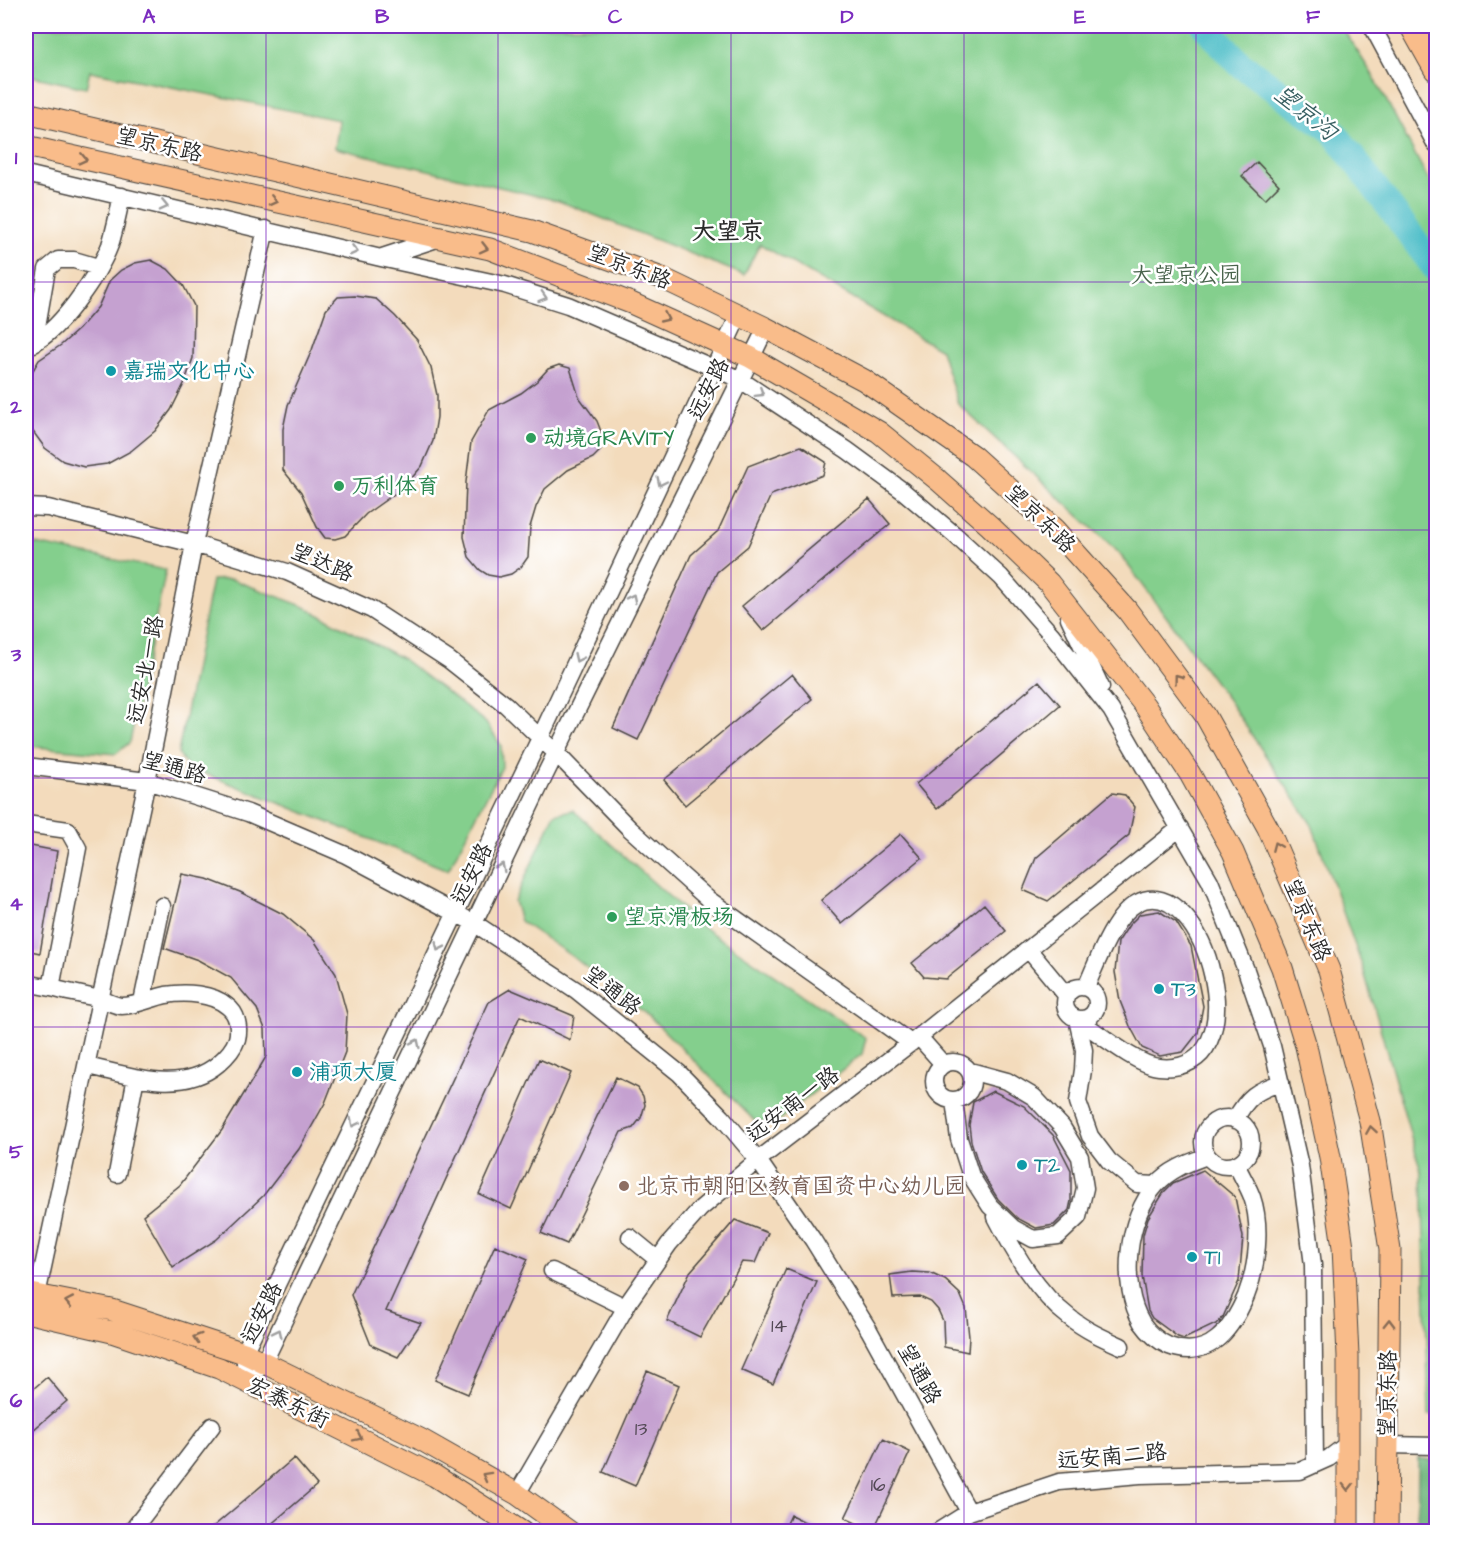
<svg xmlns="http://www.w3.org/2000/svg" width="1462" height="1557" viewBox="0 0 1462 1557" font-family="'Architects Daughter','LXGW WenKai TC',sans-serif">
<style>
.green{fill:#84cf8d;stroke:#587d5c;stroke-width:1.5}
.forest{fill:#6bb278;stroke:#4b6e52;stroke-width:1.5}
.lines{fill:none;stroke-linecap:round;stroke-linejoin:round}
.river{stroke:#51bfc9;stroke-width:27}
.building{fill:#c5a1d0}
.minor-casing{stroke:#494541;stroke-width:19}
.major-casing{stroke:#494541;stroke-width:23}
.highway-casing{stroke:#494541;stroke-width:26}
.minor{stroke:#fff;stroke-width:16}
.major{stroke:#f9bc8a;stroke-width:21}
.highway{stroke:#f9bc8a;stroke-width:24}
.oneway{stroke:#886c56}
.oneway2{stroke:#a0a0a0}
.grid{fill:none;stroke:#7b2cbf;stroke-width:1.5;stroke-opacity:0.55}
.culture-dot{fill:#0f9aa8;stroke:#fff;stroke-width:2}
.leisure-dot{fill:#2e9e5b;stroke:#fff;stroke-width:2}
.education-dot{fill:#8d6e63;stroke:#fff;stroke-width:2}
.labels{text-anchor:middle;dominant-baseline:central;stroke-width:5;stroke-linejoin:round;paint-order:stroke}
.number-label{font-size:20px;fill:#524854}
.street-label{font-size:22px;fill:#2b2b2b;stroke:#fff}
.park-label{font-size:22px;fill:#4a644d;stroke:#fff}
.culture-label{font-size:22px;fill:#0d838f;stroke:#fff;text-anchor:start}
.leisure-label{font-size:22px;fill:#27864d;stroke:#fff;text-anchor:start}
.education-label{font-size:22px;fill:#785e54;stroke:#fff;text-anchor:start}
.water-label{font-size:24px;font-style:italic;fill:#385f62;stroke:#fff}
.neighbourhood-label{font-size:24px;font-weight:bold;fill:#2b2b2b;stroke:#fff}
.neatline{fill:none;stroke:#7b2cbf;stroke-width:2}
.grid-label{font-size:20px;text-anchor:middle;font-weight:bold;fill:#7b2cbf}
</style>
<rect width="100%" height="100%" fill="#fff"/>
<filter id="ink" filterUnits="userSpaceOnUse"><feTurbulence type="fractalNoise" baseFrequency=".0167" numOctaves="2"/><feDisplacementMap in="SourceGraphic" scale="12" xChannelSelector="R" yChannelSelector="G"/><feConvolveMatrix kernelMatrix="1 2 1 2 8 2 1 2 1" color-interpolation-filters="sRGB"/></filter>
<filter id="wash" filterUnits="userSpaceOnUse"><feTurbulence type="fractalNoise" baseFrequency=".008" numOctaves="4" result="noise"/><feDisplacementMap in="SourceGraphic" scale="24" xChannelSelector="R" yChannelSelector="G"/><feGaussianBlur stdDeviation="1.35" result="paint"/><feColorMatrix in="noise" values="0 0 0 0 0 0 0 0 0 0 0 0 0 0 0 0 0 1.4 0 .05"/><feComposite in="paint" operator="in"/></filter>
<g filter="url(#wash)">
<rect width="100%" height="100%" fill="#f3dbbc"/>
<!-- green -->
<path class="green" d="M26,26H1341L1374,77L1436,194V1416L1429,1415L1422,1175L1363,968L1312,825L1229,701L1119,553L958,404L941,350L760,244L744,275L559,201L335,148L339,120L90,71L86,88L26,75Z
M26,542L166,570L130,742L116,754L26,746Z
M231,579L305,607L401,658L460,702L486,723L501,745L502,767L448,870L188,767L178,753L212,580Z
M573,810L703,927L866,1038L862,1054L775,1123L755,1121L650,1017L577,960L520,921L514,901L555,814Z"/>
<!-- forest -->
<path class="forest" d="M1418,1458L1436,1461V1531H1417Z"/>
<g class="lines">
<!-- river -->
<path class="river" d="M1205,26L1240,64L1332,130L1436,269"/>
</g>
<g id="blocks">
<!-- building -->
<path class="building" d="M1257,162L1279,185L1265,199L1242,176Z
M151,260L168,269L183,285L194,306L193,358L184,384L171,410L155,431L131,451L107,464L84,467L63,461L45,448L26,422L27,381L39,360L61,345L79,329L98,307L110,280L121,270L135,263Z
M355,296L376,299L395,316L417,340L431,368L437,395V417L433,441L422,466L404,487L366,514L345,536L335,539L325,538L317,527L301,492L283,470V429L288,405L312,350L326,310L338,297Z
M559,365L570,368L579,397L597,421L602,434L601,450L593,458L568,470L545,489L536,507L530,527L528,557L521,567L511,574L499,577L488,575L480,570L469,557L464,537L466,482L471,442L489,410L521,393L537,381L548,369Z
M801,446L826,462L823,475L771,495L748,546L717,572L638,740L613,728L691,555L718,531L748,466Z
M869,499L890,524L763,631L742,606Z
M792,674L812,699L685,805L664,780Z
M1039,681L1060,705L937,809L916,784Z
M1112,793L1125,795L1135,807L1129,835L1048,901L1023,890L1036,858Z
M901,834L922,858L842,924L821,900Z
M26,845L57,851L40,953L26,950Z
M182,874L207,879L240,892L283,914L314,940L336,974L347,1014L345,1052L325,1103L299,1149L263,1196L216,1240L173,1267L143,1215L180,1185L222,1130L266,1057L265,1029L257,1009L231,978L198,960L164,948Z
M984,904L1006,931L946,979L924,977L912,963Z
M1159,911L1176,922L1191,946L1203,1006L1198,1033L1183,1052L1160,1056L1142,1048L1130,1026L1120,1001L1115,972L1118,942L1129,925L1140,914Z
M510,989L574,1016L570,1040L520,1016L386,1311L421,1323L398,1357L371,1345L351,1295L489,1002Z
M539,1059L571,1073L511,1209L479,1194Z
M616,1077L638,1088L643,1096L645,1105L641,1118L633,1128L621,1132L567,1244L541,1233Z
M993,1091L1024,1106L1053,1135L1071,1170V1201L1069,1210L1054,1225L1036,1228L1017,1218L998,1199L981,1172L971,1141L969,1125L973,1102Z
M1203,1170L1235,1197L1243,1237L1239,1281L1223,1317L1218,1323L1184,1339L1178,1337L1152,1318L1148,1311L1142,1276L1143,1235L1148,1218L1164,1192L1173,1183Z
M735,1220L768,1233L755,1263L742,1262L700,1337L667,1321L690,1272Z
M495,1245L528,1259L468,1394L435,1380Z
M786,1269L817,1282L773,1384L741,1370Z
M912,1272L930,1273L945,1280L960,1294L966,1308L969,1337L968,1352L944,1347L943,1321L938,1310L931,1302L920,1297L893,1298L890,1275Z
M647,1371L679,1385L635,1486L603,1472Z
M47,1377L67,1401L26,1436V1395Z
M883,1439L910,1452L873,1531L845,1518Z
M294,1458L317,1485L262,1532H207Z
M791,1515L825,1532H783Z"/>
</g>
</g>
<g filter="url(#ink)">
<use href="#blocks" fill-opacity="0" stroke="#494541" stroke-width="1.5"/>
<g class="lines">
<defs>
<path id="minor" d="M1372,26L1436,145
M26,174L381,258L505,285L568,305L739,379L847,450L903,491L955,535L1001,577L1051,634L1111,710L1210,881L1246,970L1272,1046L1300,1166L1313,1265L1315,1464
M382,257L440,238
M34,344L47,269L58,260H74L98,267
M26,346C56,338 99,274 110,245C115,230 118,212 122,196
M26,507L48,508L194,544L287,572L372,610L449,660L506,705L556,753L629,828L708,899L911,1043
M1069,618L1101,687
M26,766L147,781L248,813L346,855L474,923L576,990L679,1073L722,1117L758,1160L813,1240L869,1330L969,1512
M26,824L68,830L78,848L51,988C67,992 84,995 100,999C107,1001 115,1006 122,1006C136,1006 152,998 166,995C185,992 212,993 227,1006C237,1013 240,1027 237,1039C234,1048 225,1058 218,1064C181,1095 129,1075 87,1066
M1028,949L1066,995
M26,983L51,988
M1065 1003a16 16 0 1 1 32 0a16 16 0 1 1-32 0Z
M142,1002L162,906
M1077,1019C1097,1032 1137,1065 1159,1067C1264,1078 1204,867 1137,903C1113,916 1097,963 1086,987
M1077,1019L1084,1050L1083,1070L1078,1102L1090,1136L1109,1161L1137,1184L1156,1185
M919,1037L943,1064
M934 1081a19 19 0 1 1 38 0a19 19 0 1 1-38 0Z
M954,1100L959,1139L971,1176L990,1206L1013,1228L1033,1239L1058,1236L1078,1217L1085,1188L1080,1157L1062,1127L1034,1097L1007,1081L970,1071
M1203 1142a24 24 0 1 1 48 0a24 24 0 1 1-48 0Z
M1235,1120C1247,1097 1257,1090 1281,1083
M1207,1156C1188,1163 1170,1169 1156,1185C1127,1217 1119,1285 1142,1323C1149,1333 1158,1341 1169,1346C1209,1361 1232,1329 1246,1296C1257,1268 1262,1226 1252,1197C1248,1186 1241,1175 1236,1164
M117,1174L136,1077
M996,1217C1014,1252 1037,1293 1069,1317C1085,1330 1103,1338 1121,1346
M630,1237L658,1260
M552,1271L625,1307
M37,1295L147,781L194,544L266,229
M257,1370L264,1362L544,777L766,328
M247,1382L244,1353L540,738L739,315
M1388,1445L1436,1446
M517,1494L630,1300L669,1244L700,1209L758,1160L911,1043L1180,828
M131,1532L212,1426
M937,1532L969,1512L1059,1482L1140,1475L1300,1471L1329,1458L1349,1443"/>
<path id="major" d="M26,113L532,231L662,278L766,328L864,380L973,456L1054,529L1127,610L1205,715L1268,828L1329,970L1370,1121L1390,1250L1387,1532
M26,146L490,249L631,303L750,357L879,432L938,480L990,526L1049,583L1145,706L1190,774L1233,852L1282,968L1306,1046L1330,1157L1343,1247L1348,1356V1532
M26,1293L112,1310L244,1353L420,1439L517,1494L570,1532
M26,1312L112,1332L219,1368L435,1476L522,1532"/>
<path id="highway" d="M1412,26L1436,69"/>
</defs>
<!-- minor casing -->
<use href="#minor" class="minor-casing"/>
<!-- major casing -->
<use href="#major" class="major-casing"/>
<!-- highway casing -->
<use href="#highway" class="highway-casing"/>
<!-- minor -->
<use href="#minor" class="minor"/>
<!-- major -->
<use href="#major" class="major"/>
<!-- highway -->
<use href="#highway" class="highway"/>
</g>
<!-- one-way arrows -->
<defs><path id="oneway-chevron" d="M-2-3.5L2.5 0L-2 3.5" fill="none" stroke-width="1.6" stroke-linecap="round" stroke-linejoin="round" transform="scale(1.5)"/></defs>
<g class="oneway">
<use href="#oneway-chevron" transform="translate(83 159) rotate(13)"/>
<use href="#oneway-chevron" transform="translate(273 201) rotate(13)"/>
<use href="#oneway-chevron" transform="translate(484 248) rotate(14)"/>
<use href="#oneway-chevron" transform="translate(665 318) rotate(25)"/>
<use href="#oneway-chevron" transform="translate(1178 678) rotate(-127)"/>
<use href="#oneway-chevron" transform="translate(1276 846) rotate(-113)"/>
<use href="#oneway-chevron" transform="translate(1371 1130) rotate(-99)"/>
<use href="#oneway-chevron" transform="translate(69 1302) rotate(-169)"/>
<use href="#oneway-chevron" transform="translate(1389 1323) rotate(-89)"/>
<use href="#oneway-chevron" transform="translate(197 1338) rotate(-162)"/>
<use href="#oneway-chevron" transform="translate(358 1437) rotate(26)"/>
<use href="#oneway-chevron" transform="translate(486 1476) rotate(-151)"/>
<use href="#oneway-chevron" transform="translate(1348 1487) rotate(91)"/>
</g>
<g class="oneway2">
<use href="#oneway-chevron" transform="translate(164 206) rotate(13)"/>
<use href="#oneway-chevron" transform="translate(354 251) rotate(14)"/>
<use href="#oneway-chevron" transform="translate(543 297) rotate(18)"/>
<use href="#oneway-chevron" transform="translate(760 393) rotate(32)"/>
<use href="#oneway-chevron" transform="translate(661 482) rotate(115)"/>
<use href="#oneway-chevron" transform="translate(632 598) rotate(-64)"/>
<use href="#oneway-chevron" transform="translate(578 658) rotate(115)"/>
<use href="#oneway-chevron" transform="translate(501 867) rotate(-64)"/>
<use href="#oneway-chevron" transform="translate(439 947) rotate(116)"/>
<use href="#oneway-chevron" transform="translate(416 1043) rotate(-64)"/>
<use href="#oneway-chevron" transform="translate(354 1123) rotate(116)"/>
<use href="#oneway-chevron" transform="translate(278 1333) rotate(-64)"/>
</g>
</g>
<!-- grid -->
<path class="grid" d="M266,26V1532M498,26V1532M731,26V1532M964,26V1532M1196,26V1532M26,282H1436M26,530H1436M26,778H1436M26,1027H1436M26,1276H1436"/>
<!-- markers -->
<g class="culture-dot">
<circle cx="111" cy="371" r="6"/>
<circle cx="1159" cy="989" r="6"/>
<circle cx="297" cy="1072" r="6"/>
<circle cx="1022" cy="1165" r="6"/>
<circle cx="1192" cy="1257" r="6"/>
</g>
<g class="leisure-dot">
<circle cx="531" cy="438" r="6"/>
<circle cx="339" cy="486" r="6"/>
<circle cx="612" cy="917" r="6"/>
</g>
<circle class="education-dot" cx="624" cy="1186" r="6"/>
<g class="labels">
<!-- number labels -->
<g class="number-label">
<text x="779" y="1326">14</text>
<text x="641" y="1429">13</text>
<text x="878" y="1485">16</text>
</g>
<!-- street labels -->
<g class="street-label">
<text transform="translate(159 145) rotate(13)">望京东路</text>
<text transform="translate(629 267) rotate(21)">望京东路</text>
<text transform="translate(709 389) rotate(-64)">远安路</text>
<text transform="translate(1040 519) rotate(44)">望京东路</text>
<text transform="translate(322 563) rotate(23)">望达路</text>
<text transform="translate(146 670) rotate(-79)">远安北一路</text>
<text transform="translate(174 768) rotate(15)">望通路</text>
<text transform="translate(472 874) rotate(-64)">远安路</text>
<text transform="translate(1307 920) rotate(67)">望京东路</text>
<text transform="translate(612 991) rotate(38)">望通路</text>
<text transform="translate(793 1105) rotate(-37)">远安南一路</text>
<text transform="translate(262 1313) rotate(-64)">远安路</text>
<text transform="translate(919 1374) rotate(61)">望通路</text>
<text transform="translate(1388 1394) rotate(-89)">望京东路</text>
<text transform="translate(288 1403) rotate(26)">宏泰东街</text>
<text transform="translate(1112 1457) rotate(-5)">远安南二路</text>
</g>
<!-- park labels -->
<g class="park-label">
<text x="1186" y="275">大望京公园</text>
</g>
<!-- culture labels -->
<g class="culture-label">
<text x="123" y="371">嘉瑞文化中心</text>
<text x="1171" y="989">T3</text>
<text x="309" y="1072">浦项大厦</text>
<text x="1034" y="1165">T2</text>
<text x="1204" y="1257">T1</text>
</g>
<!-- leisure labels -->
<g class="leisure-label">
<text x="543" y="438">动境GRAVITY</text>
<text x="351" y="486">万利体育</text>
<text x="624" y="917">望京滑板场</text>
</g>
<!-- education labels -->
<g class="education-label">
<text x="636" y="1186">北京市朝阳区教育国资中心幼儿园</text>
</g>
<!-- water labels -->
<g class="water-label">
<text transform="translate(1305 113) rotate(39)">望京沟</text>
</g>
<!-- neighbourhood labels -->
<g class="neighbourhood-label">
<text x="728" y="232">大望京</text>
</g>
</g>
<!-- margin -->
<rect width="1462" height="1557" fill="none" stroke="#fff" stroke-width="66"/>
<rect x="33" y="33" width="1396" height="1491" class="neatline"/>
<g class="grid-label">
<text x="149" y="23">A</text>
<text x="382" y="23">B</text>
<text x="615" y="23">C</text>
<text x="847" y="23">D</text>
<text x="1080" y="23">E</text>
<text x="1313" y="23">F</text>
<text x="16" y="164">1</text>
<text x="16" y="413">2</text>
<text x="16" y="661">3</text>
<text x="16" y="910">4</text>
<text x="16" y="1158">5</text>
<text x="16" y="1407">6</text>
</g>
</svg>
